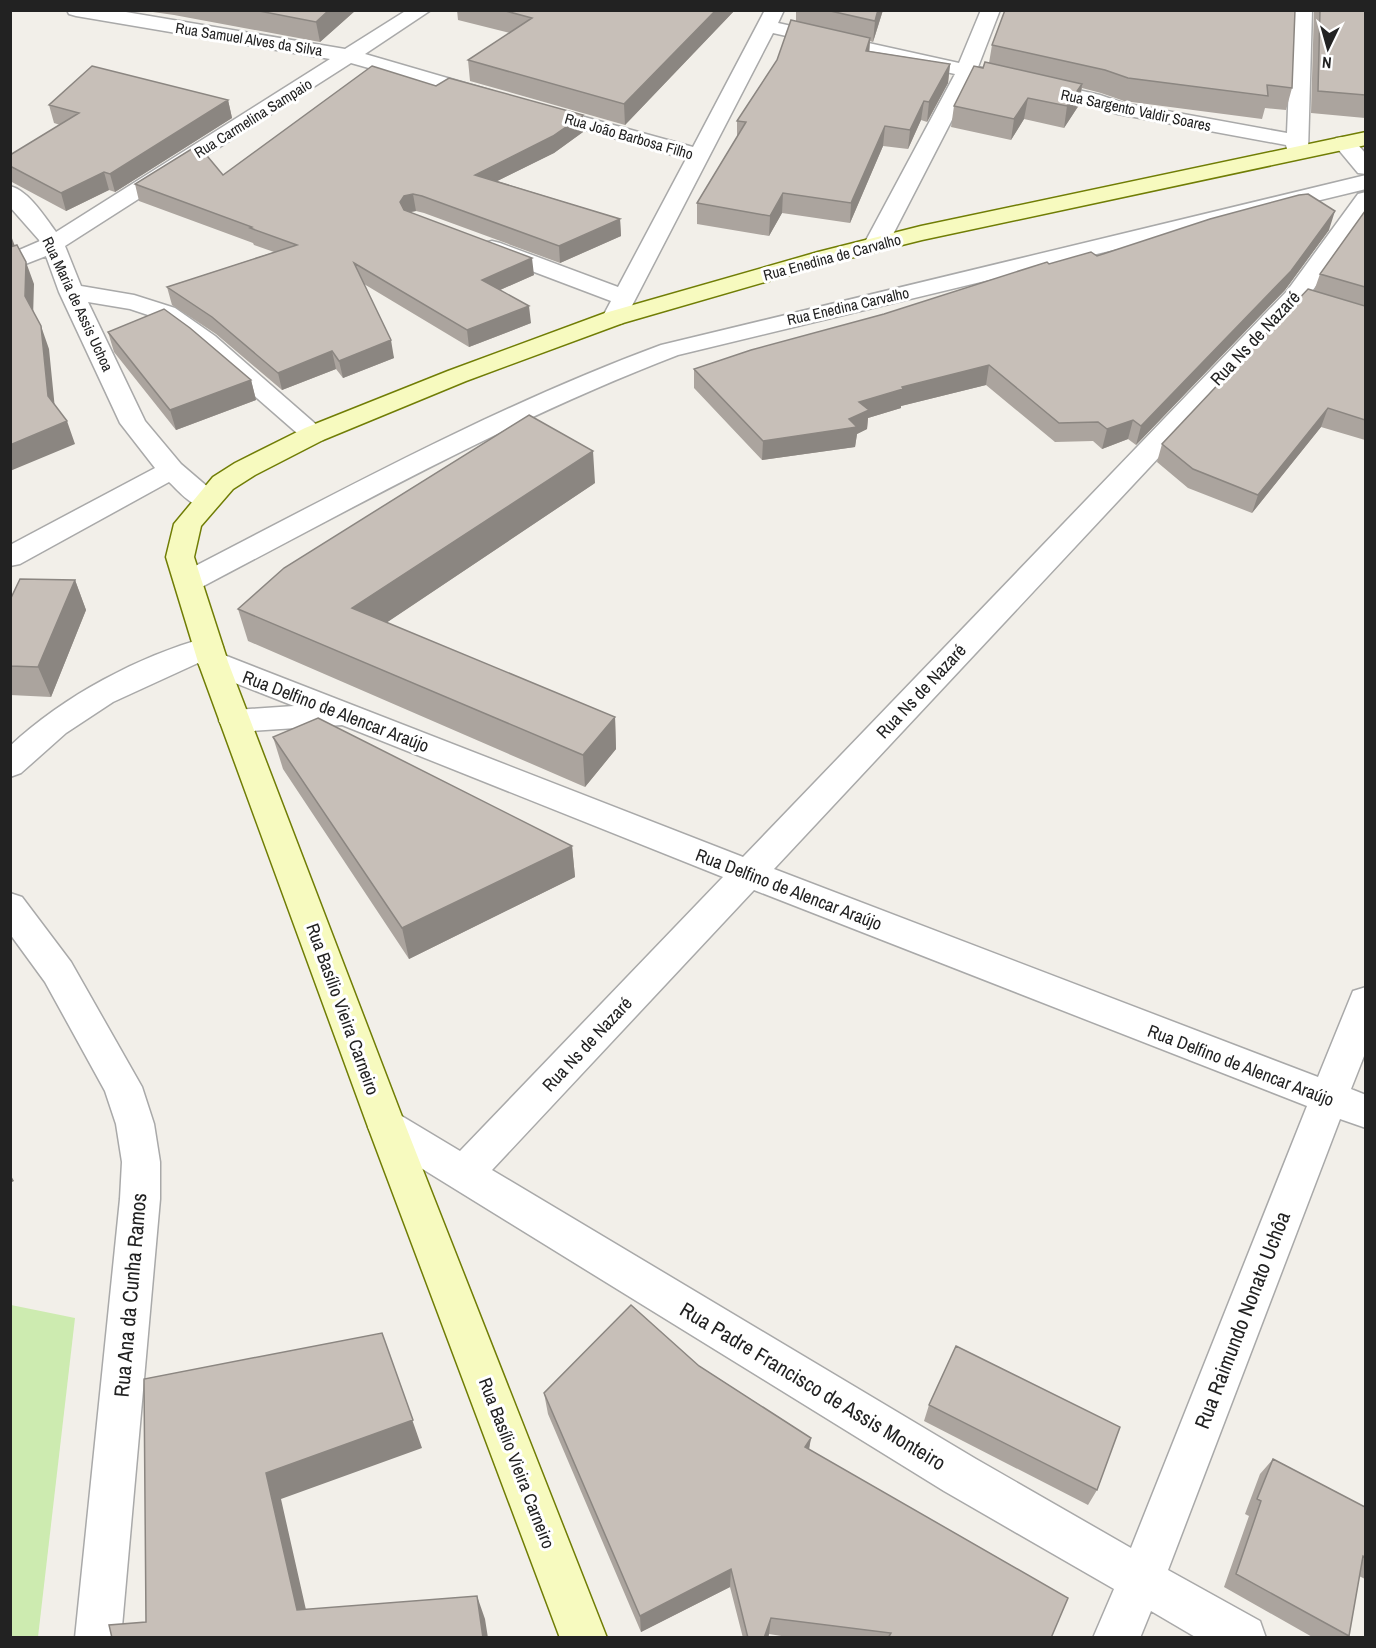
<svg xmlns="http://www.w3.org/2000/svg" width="1376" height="1648" viewBox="0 0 1376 1648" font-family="'Archivo Narrow',sans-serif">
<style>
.grass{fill:#cdebb0}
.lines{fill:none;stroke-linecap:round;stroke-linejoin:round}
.street-casing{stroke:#a9a9a9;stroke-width:3}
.secondary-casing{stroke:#707d05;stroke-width:3}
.street{fill:#fff;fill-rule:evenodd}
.secondary{fill:#f7fabf;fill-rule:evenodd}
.wall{fill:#aba49e}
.shaded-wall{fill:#8b8681}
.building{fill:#c7bfb8;stroke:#8b8681;stroke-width:1.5}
.labels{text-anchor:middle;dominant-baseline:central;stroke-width:6;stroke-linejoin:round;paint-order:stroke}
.far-street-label{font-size:15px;fill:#222;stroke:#fff}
.street-label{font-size:18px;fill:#222;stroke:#fff}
.near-street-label{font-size:21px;fill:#222;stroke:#fff}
</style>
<rect width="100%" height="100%" fill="#f2efe9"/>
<!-- grass -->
<path class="grass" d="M11,1305L75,1318L38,1637H11Z"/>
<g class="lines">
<defs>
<path id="street" d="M67,10H114L345,49L407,10H431L365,54L492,91L495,95L492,99L485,101L351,63L65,246L81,286L134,295L175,308L215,336L327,434L323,440L314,442L305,440L197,346L157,318L130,309L88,302L145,421L181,464L216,494L220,500L216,506C195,512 183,495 169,482L20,564L10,566V545L155,468L120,423L59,292L46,256L10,270V254L40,241L10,207V186C29,191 45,217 56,232L330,59L76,16L69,14Z
M765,10H784L778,23L959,63L981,10H1000L978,67L1100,95L1123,103L1287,133L1292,10H1312L1308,151L1305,156L1297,157L1289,156L1286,145L1118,114L1094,106L973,79L888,244L884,249L876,251L868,249L864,244L955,74L773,33L623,323L614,325L605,323L602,318L611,301L484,253L480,248L484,243L492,241L500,243L618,287L686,159L534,115L531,111L534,107L541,105L693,147Z
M1344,137L1352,138L1366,154V174L1358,173L1333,143L1336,138Z
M1366,175V189L678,355C511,419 356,506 198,589L188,592L178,589L174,582L178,575C337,493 493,407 661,345Z
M1366,192V216L1305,301L774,869L1318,1077L1353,991L1366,987V1051L1351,1089L1366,1095V1128L1340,1119L1168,1570L1260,1621L1266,1638H1197L1151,1611L1140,1638H1093L1114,1589L944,1491L374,1139L368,1127L374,1115L387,1110L400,1115L460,1151L723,877L342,725L235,732L224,729L219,721L224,713L235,710L294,706L202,670L198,663L113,702L66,733L21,773L10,777V746C65,695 137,657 208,637L219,640L223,647L219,653L743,857L1287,291L1358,194ZM754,890L1307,1106L1131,1548L976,1459L492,1170Z
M10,893L22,897L71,962L142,1087L154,1124L160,1162V1199L121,1638H75L120,1199L122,1162L116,1124L105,1091L45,982L10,934Z"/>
<path id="secondary" d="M1366,132V145L922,240L834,262L623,323L466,381L323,440L255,475L233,489L201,526L194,557L228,662L406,1127L607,1638H560L368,1127L198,662L166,557L174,524L213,477L235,463L305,428L448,371L605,313L818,252L921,226Z"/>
</defs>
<!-- street casing -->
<use href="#street" class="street-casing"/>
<!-- secondary casing -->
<use href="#secondary" class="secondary-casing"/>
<!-- street -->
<use href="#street" class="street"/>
<!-- secondary -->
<use href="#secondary" class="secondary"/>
</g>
<!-- wall -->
<path class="wall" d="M139,10H356L320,42L174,15Z
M457,10H735L625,125L470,81L468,60L510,33L458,20Z
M796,10H883L873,42L870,41L869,51L950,64L948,83L927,122L921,120L908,149L883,146L850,223L782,213L769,236L697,224V203L737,137V121L777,60L796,21Z
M1314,10H1365V118L1311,113Z
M992,45L1292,88L1286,110L1265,108L1262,119L1124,101L1101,93L1082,88L1079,105L1064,128L1024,119L1011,140L951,127L954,106L983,68L989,63Z
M436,86L583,115V132L554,153L497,181L620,219L621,236L560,263L424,213L416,211L409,212L534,275L500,290L531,323L469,347L364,284L394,358L343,378L336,369L282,390L216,334L172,305L167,287L274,252L254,245L253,243L139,201L135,184L223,175Z
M228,100L232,118L115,192L109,190L66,211L10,181V155L60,125L54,123L49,105Z
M1365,211V440L1321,427L1252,513L1188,488L1157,462L1162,444L1314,291L1320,274Z
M1329,230L1285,290L1136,445L1128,439L1102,449L1093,441L1055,442L986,385L901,406V408L868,418L867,429L857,434L855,447L762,460L694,388V369L884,314L1049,264L1097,256Z
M108,332L251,380L256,400L176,430L114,352Z
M595,483L386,623L615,717L616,749L585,787L248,641L238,609Z
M75,580L86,610L51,697L10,695V600Z
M273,737L572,846L575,877L409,959L283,769Z
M699,1366L811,1438L809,1450L1051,1638H794L769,1634L768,1638H743L730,1587L641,1632L548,1414L544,1393Z
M929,1405L1097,1490L1088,1505L924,1421Z
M1273,1459L1365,1507V1579L1359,1576L1349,1636L1347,1638H1314L1224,1587L1249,1516L1245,1514L1260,1474Z"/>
<!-- shaded-wall -->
<path class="shaded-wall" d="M329,10H356L320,42L316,22Z
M716,10H735L625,125L624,104Z
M878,10H883L873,42L875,21Z
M870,38L869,57L866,51Z
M950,64L948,83L927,122L929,102Z
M1082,84L1079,105L1064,128L1067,106Z
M1028,98L1024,119L1011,140L1014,119Z
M228,100L232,118L115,192L110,174Z
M924,101L921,120L908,149L910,130Z
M583,115V132L554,153L477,191L475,175Z
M885,126L883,146L850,223L851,203Z
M104,172L109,190L66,211L61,193Z
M783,193L782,213L769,236L770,216Z
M413,194L416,211L406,213L402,219L400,202L404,196Z
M1335,211L1329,230L1285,290L1136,445L1141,426Z
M620,219L621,236L560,263L559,246Z
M10,233L16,249L10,252Z
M532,258L534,275L484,297L482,280Z
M26,262L34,284L33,318L25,296Z
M529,306L531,323L469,347L467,330Z
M41,326L49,349L56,419L48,396Z
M391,340L394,358L343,378L339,361Z
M332,351L336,369L282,390L278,373Z
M989,365L986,385L901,406V408L868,418L867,429L857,434L855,447L762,460L763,441L849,419L859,402L902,387Z
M251,380L256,400L176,430L170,410Z
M1328,408L1321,427L1252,513L1258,495Z
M1133,420L1128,439L1102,449L1107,429Z
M67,421L75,444L10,471V445Z
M593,451L595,483L359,641L352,608Z
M75,580L86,610L51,697L38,667Z
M615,717L616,749L585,787L583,755Z
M572,846L575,877L409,959L402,928Z
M10,1174L14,1181L10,1183Z
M382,1333L422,1448L281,1499L311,1632L297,1610L266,1473Z
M811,1438L807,1458L805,1447Z
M731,1569L730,1587L641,1632L640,1616Z
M477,1596L485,1619L488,1638H483Z
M771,1618L769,1634L768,1638H764Z"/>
<!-- building -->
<path class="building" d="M254,10H329L316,22Z
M502,10H716L624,104L468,60L532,18Z
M826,10H878L875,21Z
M1005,10H1295L1292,88L1267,85L1268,96L1128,78L1105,70L992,45Z
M1320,10H1365V95L1318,91Z
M791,20L870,38L866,51L950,64L929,102L924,101L910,130L885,126L851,203L783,193L770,216L697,203L746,122L737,121L777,60Z
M985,62L1082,84L1067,106L1028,98L1014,119L954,106L974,66L983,68Z
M92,66L228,100L110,174L104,172L61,193L10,166V155L79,113L49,105Z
M372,66L436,86L449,78L583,115L553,136L475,175L620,219L559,246L422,196L413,194L404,196L400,202L404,210L532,258L482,280L529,306L467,330L354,263L391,340L339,361L332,351L278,373L212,317L167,287L297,245L250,228L252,227L135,184L198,145L223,175Z
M1308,194L1335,211L1291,271L1141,426L1133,420L1107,429L1098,422L1059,423L989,365L902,387L903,389L859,402L869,410L849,419L857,427L763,441L694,369L751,350L884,314L1047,262L1049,264L1091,252L1097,256L1210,219L1299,195Z
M1365,211V287L1320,274Z
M17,245L26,262L25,296L41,326L48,396L67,421L10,445V247Z
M1308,289L1365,306V420L1328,408L1258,495L1193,469L1162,444Z
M164,309L190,328L251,380L170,410L108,332Z
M529,415L593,451L352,608L615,717L583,755L238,609L284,568Z
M20,579L75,580L38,667L10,666V600Z
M318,718L572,846L402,928L273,737Z
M631,1305L699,1366L811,1438L805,1447L1068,1598L1051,1638H888L891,1633L771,1618L764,1638H748L731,1569L640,1616L544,1393Z
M382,1333L413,1420L266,1473L297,1610L477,1596L483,1638H112L109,1625L146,1622L144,1379Z
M956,1346L1120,1427L1097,1490L929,1405Z
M1273,1459L1365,1507V1557L1363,1556L1349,1636L1236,1574L1261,1501L1257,1499Z"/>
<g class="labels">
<!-- far-street labels -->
<g class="far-street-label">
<text transform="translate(249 39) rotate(9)">Rua Samuel Alves da Silva</text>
<text transform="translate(1136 110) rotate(12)">Rua Sargento Valdir Soares</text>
<text transform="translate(253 118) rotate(-32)">Rua Carmelina Sampaio</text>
<text transform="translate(629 136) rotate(16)">Rua João Barbosa Filho</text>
<text transform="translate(832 257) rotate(-15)">Rua Enedina de Carvalho</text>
<text transform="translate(78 304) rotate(65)">Rua Maria de Assis Uchoa</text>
<text transform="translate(848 306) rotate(-13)">Rua Enedina Carvalho</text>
</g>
<!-- street labels -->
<g class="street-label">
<text transform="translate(1255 338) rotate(-47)">Rua Ns de Nazaré</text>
<text transform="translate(921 691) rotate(-47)">Rua Ns de Nazaré</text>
<text transform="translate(336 711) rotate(21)">Rua Delfino de Alencar Araújo</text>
<text transform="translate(789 889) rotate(21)">Rua Delfino de Alencar Araújo</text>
<text transform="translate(343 1009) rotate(70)">Rua Basílio Vieira Carneiro</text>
<text transform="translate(587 1044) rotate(-47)">Rua Ns de Nazaré</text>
<text transform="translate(1241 1065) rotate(21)">Rua Delfino de Alencar Araújo</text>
<text transform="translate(517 1463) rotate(69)">Rua Basílio Vieira Carneiro</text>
</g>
<!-- near-street labels -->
<g class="near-street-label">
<text transform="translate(130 1295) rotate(-85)">Rua Ana da Cunha Ramos</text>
<text transform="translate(1242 1320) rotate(-69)">Rua Raimundo Nonato Uchôa</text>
<text transform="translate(813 1386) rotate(31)">Rua Padre Francisco de Assis Monteiro</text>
</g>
</g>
<!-- border -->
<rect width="1376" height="1648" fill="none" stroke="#222222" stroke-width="24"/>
<!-- north arrow -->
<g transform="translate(1328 48) rotate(185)" stroke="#ffffff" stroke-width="4.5" paint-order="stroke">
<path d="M0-4.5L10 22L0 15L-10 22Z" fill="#222222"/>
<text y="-9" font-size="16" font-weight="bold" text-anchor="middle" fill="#222222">N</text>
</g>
</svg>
